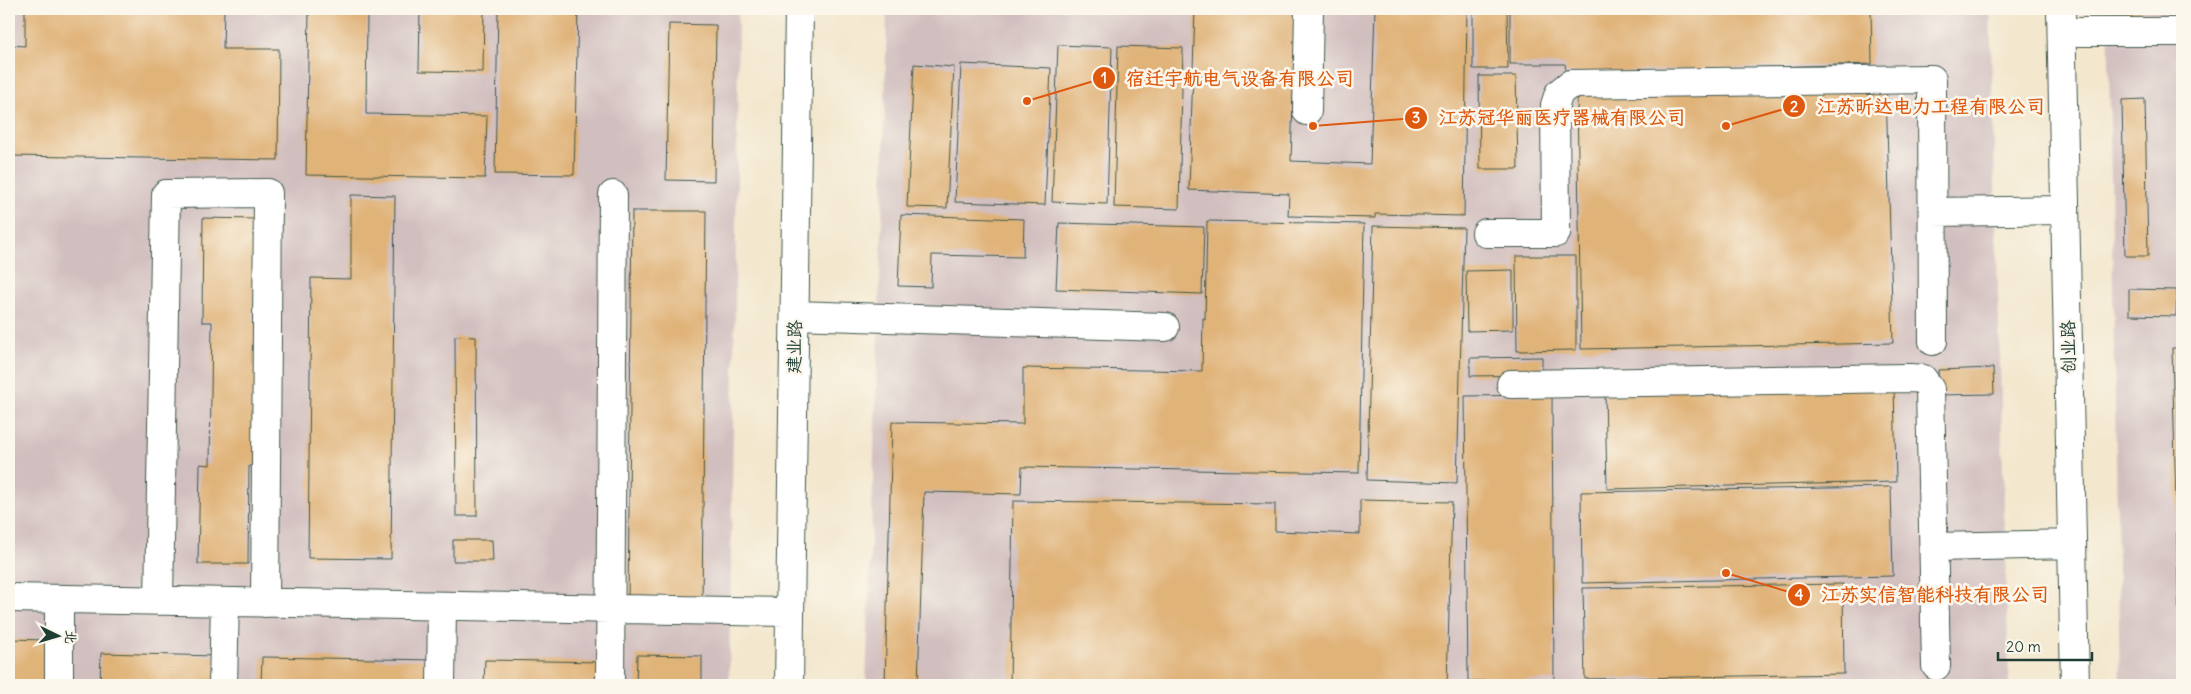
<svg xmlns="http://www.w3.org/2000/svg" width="2191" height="694" viewBox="0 0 2191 694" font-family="Delius,'LXGW WenKai TC',sans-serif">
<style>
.industrial{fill:#d1bfbf}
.building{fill:#e0b379}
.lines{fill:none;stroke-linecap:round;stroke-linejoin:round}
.minor-casing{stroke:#3f564b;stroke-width:30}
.minor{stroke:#fff;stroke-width:28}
.labels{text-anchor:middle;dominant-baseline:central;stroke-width:5;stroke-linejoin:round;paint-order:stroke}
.street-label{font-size:18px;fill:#1f3d34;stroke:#fbf7ec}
.leader{fill:none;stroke:#de580e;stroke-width:2}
.callout-dot{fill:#de580e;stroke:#fbf7ec;stroke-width:2}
.mark-label{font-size:15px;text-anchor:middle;font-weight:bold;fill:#fff}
.callout-label{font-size:19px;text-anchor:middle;font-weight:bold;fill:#de580e;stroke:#fbf7ec;stroke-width:5;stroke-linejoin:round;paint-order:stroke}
</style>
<rect width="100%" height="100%" fill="#fbf7ec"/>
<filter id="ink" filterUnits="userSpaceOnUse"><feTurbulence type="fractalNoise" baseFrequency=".02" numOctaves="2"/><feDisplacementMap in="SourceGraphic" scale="10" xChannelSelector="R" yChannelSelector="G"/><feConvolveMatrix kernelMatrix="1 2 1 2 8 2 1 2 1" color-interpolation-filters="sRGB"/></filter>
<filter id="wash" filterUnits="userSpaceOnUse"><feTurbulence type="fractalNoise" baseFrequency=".0096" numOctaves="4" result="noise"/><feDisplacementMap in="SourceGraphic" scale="20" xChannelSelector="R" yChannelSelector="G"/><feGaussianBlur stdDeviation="1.12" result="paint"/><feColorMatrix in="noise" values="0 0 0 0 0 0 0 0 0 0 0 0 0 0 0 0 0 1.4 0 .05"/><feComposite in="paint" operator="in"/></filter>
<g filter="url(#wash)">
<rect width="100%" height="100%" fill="#f3e7cd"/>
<!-- industrial -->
<path class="industrial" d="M9,9H738L737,169L729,685H9Z
M887,9H1990L2009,685H866L883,193Z
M2108,9H2182V685H2120Z"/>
<g id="blocks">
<!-- building -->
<path class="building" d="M25,9H224L223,49H279L278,160L9,156V45L25,46Z
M309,9H367L366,114L487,116L485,178L306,175Z
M420,9H484L483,72L419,71Z
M498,9H578L574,175L495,174Z
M1195,9H1296L1291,161L1370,164L1375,9H1467L1464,216L1375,214V218L1288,216L1289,194L1189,190Z
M1473,9H1507L1508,69H1473Z
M1510,9H1871L1872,64L1566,73L1565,64H1510Z
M2121,9H2142V13H2121Z
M669,24L716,25L714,181L666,180Z
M1058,45L1112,47L1107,204L1052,202Z
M1118,46L1183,48L1179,209L1114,207Z
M914,64L954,67L947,208L907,207Z
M961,64L1051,68L1045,205L955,202Z
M1479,76H1516L1518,169H1480Z
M1886,87L1893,343L1581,349L1577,94Z
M2145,99L2148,256H2125L2122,100Z
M351,195L395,196L391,559L308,558L311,278L351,279Z
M632,211H706L702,604H628Z
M901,215L1024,219L1023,257L932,255L931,287L898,286Z
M203,218L255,219L253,320H261L259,466H249L248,564H198L200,464L210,465L212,322H202Z
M1207,221L1364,224L1359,473L1022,467L1021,494L924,492L918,685H885L892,422L1023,424V368L1202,371L1203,318L1205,319Z
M1059,223L1204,227L1202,294L1056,289Z
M1373,226L1464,228L1457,483L1367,480Z
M1516,256H1576V350L1517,351Z
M1513,270V330L1467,331L1466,271Z
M2129,289L2177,290L2176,316L2129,315Z
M455,336L476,337L477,516H456Z
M2172,348H2182V661H2180Z
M1542,357V375L1470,376V358Z
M1993,368L1994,394L1939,395L1938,370Z
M1894,384L1896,482L1607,489L1605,391Z
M1552,395L1554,680L1468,681L1465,396Z
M1891,487L1893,576L1582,583L1581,492Z
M1360,500L1452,502L1447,685H1010L1013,501L1275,504V531L1360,534Z
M453,540H492L493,561H453Z
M1843,584L1844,674L1585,679L1583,588Z
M9,639L46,640V685H9Z
M101,653L216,656L215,685H100Z
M637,655L702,656V685H636Z
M262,657L436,660V685H261Z
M485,660L604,662V685H484Z"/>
</g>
</g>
<g filter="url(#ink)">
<use href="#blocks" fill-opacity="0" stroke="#3f564b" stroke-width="1"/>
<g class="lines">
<defs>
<path id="minor" d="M2061,9L2075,685
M2062,32H2182
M1307,111L1309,9
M1933,212L2065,210
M1486,233H1556L1555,105L1559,93L1570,84L1932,79L1933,341
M795,315L1165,327
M1511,384L1910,378L1923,379L1930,389L1936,666
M1934,547L2072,544
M9,598L790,612
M159,601L166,194L268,193L265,603
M59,685V599
M223,685L225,602
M441,685L442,606
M610,685L613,195
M789,685L799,9"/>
</defs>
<!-- minor casing -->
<use href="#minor" class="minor-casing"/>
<!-- minor -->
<use href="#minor" class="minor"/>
</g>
</g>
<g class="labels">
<!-- street labels -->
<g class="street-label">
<text transform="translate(794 347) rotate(-89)">建业路</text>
<text transform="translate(2068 347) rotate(-91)">创业路</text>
</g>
</g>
<!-- callouts -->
<path class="leader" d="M1027 101L1104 78M1726 126L1794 106M1313 126L1416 118M1726 573L1799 595"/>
<g class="callout-dot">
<circle cx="1027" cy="101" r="5"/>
<circle cx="1726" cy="126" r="5"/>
<circle cx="1313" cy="126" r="5"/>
<circle cx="1726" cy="573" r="5"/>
<circle cx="1104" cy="78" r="12"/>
<circle cx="1794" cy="106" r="12"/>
<circle cx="1416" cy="118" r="12"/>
<circle cx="1799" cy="595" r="12"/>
</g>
<g class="mark-label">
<text x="1104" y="83">1</text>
<text x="1794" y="112">2</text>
<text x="1416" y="123">3</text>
<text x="1799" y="600">4</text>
</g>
<g class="callout-label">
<text x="1240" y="85">宿迁宇航电气设备有限公司</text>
<text x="1931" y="113">江苏昕达电力工程有限公司</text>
<text x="1562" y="124">江苏冠华丽医疗器械有限公司</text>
<text x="1935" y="601">江苏实信智能科技有限公司</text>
</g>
<!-- margin -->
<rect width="2191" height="694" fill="none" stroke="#fbf7ec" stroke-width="30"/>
<!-- north arrow -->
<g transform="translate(58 636) rotate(95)" stroke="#fbf7ec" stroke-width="4" paint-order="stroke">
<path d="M0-4L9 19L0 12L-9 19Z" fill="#1f3d34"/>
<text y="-8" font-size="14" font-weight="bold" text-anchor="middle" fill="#1f3d34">北</text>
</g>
<!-- scale -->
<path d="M1998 652v8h94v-8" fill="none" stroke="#1f3d34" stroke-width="2.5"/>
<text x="2006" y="652" font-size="15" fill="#1f3d34" stroke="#fbf7ec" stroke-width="4" paint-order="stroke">20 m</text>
</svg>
